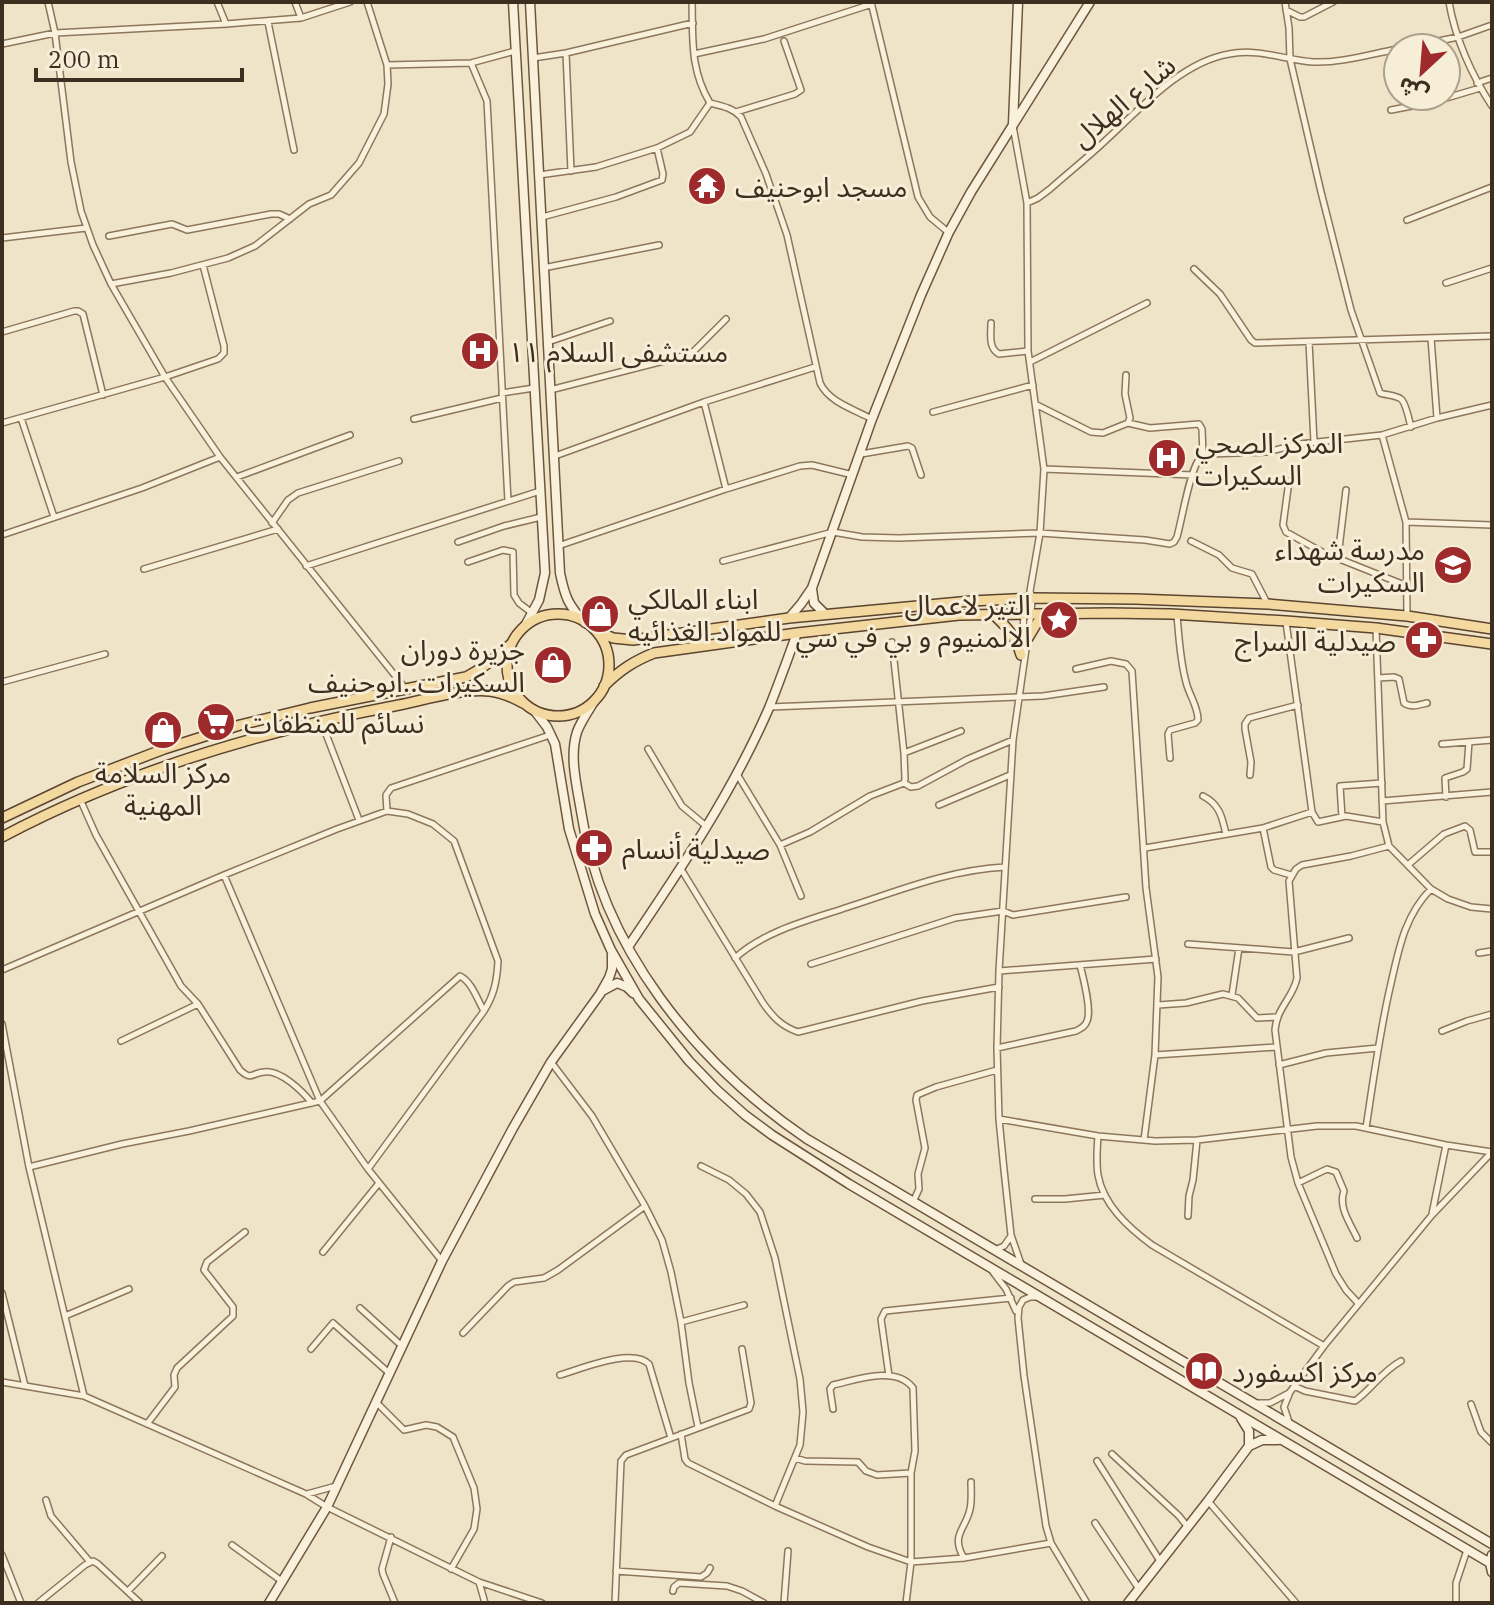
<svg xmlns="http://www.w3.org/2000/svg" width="1494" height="1605" viewBox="0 0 1494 1605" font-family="'IBM Plex Serif','Noto Sans Arabic',serif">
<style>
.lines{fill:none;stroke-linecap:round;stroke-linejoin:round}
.street-casing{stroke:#8d765c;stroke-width:8}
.secondary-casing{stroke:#6f573f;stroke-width:11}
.primary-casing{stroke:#5b4430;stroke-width:12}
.street{stroke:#faf1dc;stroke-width:5}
.secondary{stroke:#faf1dc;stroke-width:8}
.primary{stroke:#f3d9a0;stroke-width:9}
.labels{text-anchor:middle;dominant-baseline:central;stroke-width:6;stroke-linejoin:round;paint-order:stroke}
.street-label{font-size:28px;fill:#3d2e20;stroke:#f7eed8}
.poi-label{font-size:28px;fill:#3d2e20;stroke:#f7eed8;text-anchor:start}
</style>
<rect width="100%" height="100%" fill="#f0e4c8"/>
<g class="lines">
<defs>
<path id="street" d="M48,2L55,33L71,162L81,211L93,245L111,284L165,377L220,457L405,688
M217,2L226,24
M295,2L301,18
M367,2L387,65
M692,2C693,40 690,69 710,103C722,106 733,108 741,117L766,174L787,235L820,383C829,402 853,409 872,419
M871,2L918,197L930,217L948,232
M1285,2L1289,28L1290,59L1321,192L1351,310L1380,393C1385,395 1396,395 1401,399C1406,403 1409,420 1411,427
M1449,2C1455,38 1472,76 1492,106
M1286,10L1300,17H1304L1333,2
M268,22L294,150
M2,44L55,33L226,24L301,18L350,2
M1405,48L1458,37L1492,25
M694,54L764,39L872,4
M533,58L566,53
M471,63L487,101L508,501
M1477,83L1492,78
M1391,110L1433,102L1480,88
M736,112L795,94L801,90L784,41
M1013,126L1027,203L1028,351L1044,469L1040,533L1030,591L1032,598L1031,614L1013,740L999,971L997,1048L999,1119L1004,1170L1011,1235L1021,1264
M571,171L566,53L693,23
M539,175L596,167L657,148L690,132L710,103
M1027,203L1038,198L1050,189C1068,173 1087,158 1105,141C1139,110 1181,62 1229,54C1258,48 1285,60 1313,62C1342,63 1370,54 1398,49
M542,217L616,197L662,180L663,174L657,148
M1407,220L1492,187
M109,236L172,224L187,230L271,214H279L290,219
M2,238L86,228
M543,268L659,245
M1194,269L1220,294L1251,340L1255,343L1492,336
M1446,283L1492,268
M111,284L171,273L228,258L255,246L309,204L331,195L359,163L384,114L388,84L387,65L471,63L515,51
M991,323C991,334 988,348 999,354L1028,351
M2,332L74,311H78L83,314L103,395
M1431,338L1437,418
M548,342L610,321
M1309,342L1314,442
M1030,362L1147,303
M550,390L687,355L694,351L726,319
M502,393L534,388
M704,402L726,489L800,466L812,465L853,475
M1037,405L1091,432L1103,433L1128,423L1130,418L1125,394L1126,375
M933,412L1033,385
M21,418L54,517
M414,419L502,398
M2,423L165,377L218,359L224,353V346L203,265
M1128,423L1150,428L1199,424L1202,429L1203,456
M1382,435L1406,522L1407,615
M861,454L908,446L912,448L921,475
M555,456L704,402L815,367
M1044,469L1193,475
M237,477L350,435
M1289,481L1283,525L1286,532L1322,552L1407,586
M1406,522L1492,525
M272,523L288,500L298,493L399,461
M2,535L142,488L220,457
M1191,541L1219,555L1232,568L1252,574L1267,603
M458,542L504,526L541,517
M558,546L726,489
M1338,557L1346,490
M723,561L833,532L862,537L899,538L1040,533L1145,540L1170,544L1174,542L1177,537C1182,519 1189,475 1198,461C1202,456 1203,456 1209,454L1267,452L1299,444L1382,435L1437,418L1492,405
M468,562L503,550L513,552L514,595L519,603L532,613
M306,566L540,491
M144,569L278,529
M1286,622L1312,812L1318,822L1346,816L1383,822
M1376,629L1383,822L1389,846L1431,889L1448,899L1471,907L1492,909
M1022,647L1025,598
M1076,669L1111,661L1126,664L1132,671L1146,888L1158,977L1155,1055L1144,1140
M1378,678L1394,677L1399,679L1404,703C1411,708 1419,705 1427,703
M2,682L105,654
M770,707L1043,696L1104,687
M321,721L359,820
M1442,744L1492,740
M648,749L682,806L706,826
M904,753L961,731
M1170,758L1168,734L1170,730L1195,723L1198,720C1198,706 1189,695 1186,682C1180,660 1179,638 1177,615
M737,774L780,845L801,896
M1250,775L1251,762L1245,729V724L1249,718L1298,705
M904,783L911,787L918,786L968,759L1013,740
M1203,796C1219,804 1222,816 1226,834
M1446,797L1445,778L1463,772L1467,769L1469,742
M80,799L96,835L181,986L198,1004L240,1070C252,1081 251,1073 264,1072C280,1069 302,1091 312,1103
M1382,801L1492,792
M939,805L1010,775
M387,811L386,795L391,788L550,735
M1342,817L1340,786L1382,783
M1263,828L1271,867L1274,870L1291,875
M780,845L810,832L870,796L904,783L905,779L904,753L892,642
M1145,848L1263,828L1312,812
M1409,864L1444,834L1465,826L1470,830L1475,852H1492
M681,869L763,1003C773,1017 781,1026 798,1032L922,1001L999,987
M224,875L320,1101L368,1169L442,1261
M1188,944L1294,952L1349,938
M1479,953L1492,951
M735,958C766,930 810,920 848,907C901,890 949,870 1005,867
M811,964L955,918L1003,911L1013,915L1126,897
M2,970L224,875L337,829L387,811L408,814L433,824L454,841L498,961C497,981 494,995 484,1011L368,1169
M999,971L1156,959
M1232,995L1239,948
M1158,1005L1186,1003L1223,994L1238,998L1257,1018L1276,1017
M2,1024L29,1167L84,1396L306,1494L327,1507L479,1582L542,1603
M1442,1031L1467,1021L1492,1014
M121,1041L198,1004
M997,1048L1076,1031C1081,1028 1085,1027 1087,1021C1092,1010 1083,977 1080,965
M1155,1055L1277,1047
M551,1062L592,1116L645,1206L662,1240L671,1272L681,1322L689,1383L698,1427
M1279,1065L1326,1053L1378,1048
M999,1119L1098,1136L1155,1141L1197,1140L1317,1126H1356L1446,1145L1492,1152
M1366,1128C1373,1082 1379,1037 1389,992C1398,954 1403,917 1431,889
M1098,1136C1097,1149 1096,1163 1098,1175C1103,1205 1129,1228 1152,1245L1324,1346
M701,1166L729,1180L746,1194L760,1212L775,1258L800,1379L803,1412L800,1445L775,1506L868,1547L911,1562L964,1558L1051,1543
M29,1167L122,1144L189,1131L320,1101L460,976C472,982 477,999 484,1011
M1298,1183L1327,1169L1336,1172L1344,1191C1338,1207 1350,1223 1357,1238
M1035,1199H1065L1105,1195
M913,1202L919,1189L918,1174L925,1148L916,1100L917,1095L936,1087L997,1070
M1432,1214L1446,1145
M1188,1216L1189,1196L1193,1180L1197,1140
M995,1250L1004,1246L1011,1236
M323,1252L379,1183
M993,1272L1006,1289L1016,1311
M2,1293L25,1386
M1036,1297H1030L1023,1300L1019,1307L1018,1318L1024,1376L1046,1526L1051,1543L1087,1603
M1358,1303L1346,1290L1336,1274L1298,1183L1291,1157L1275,1030C1277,1007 1293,998 1297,978L1289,881L1296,869L1302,865L1351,856L1389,846
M360,1308L402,1346
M65,1316L129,1289
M681,1322L744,1305
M463,1333L508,1286L514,1282L544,1278L558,1270L645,1206
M311,1349L333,1323L389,1373
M560,1375C581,1369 632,1347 649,1364L671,1438
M889,1376L881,1319L885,1311L1011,1298
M2,1382L84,1396
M1294,1386L1305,1391L1355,1401C1373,1388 1381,1372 1401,1361
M376,1402L404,1430L426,1425L437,1427L453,1437L474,1488L477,1509L474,1529L451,1569
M1258,1403H1270L1289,1393
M1471,1404L1481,1432L1492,1443
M833,1409L830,1389L833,1385C856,1380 896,1365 913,1388L915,1451L911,1473V1562L906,1603
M1289,1422L1284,1407L1290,1392L1324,1346L1432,1215L1492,1152
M147,1424L175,1387L174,1375L177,1368L233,1316V1307L204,1270L207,1262L245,1232
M681,1434L685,1459L688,1463L775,1506
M1112,1454L1179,1516L1187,1526
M795,1458L805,1461L858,1462L866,1471L877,1475L911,1473
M1097,1461L1160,1561
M307,1494L336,1486
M46,1500L51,1516L90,1562
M1208,1501L1296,1603
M1095,1523L1139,1589
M391,1537L382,1569L383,1574L395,1603
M232,1545L283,1582
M2,1555L21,1603
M964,1558C950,1535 966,1529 970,1509C972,1500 971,1490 971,1482
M616,1571L701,1577L707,1573L710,1568
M479,1582L485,1603
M128,1591L162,1556
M673,1591L674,1587L679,1583L727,1586L742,1591L764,1603
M38,1603L85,1565L93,1561L98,1564L140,1603
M615,1603L621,1461L626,1455L749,1409L751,1403L742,1349
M784,1603L788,1551
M1456,1603V1583L1467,1550"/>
<path id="secondary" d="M513,2L545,573L539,600L525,626
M530,2L560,573C565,597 568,605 585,623
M1013,124L1018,2
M812,589L814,603L825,614
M789,618L801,604L812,588L872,419L921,295L949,232L971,192L1090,2
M595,700C589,710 581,721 577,732C569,757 577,786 581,811C601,947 696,1063 807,1139L1492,1544
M534,710L547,727L555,744L569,829L595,914L611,950L639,999L689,1061L717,1090L745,1115L772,1135L849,1184L1490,1563
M628,947C680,870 732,793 769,708C779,683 788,658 797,633
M604,990L617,983L627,987L633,993
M1241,1418L1249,1431V1446
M1492,1555L1490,1563L1492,1572
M269,1603L327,1507L442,1261L513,1128L551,1062L600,994L609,978L612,969V955
M1128,1603L1208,1501L1249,1446L1262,1440H1278"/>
<path id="primary" d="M507 665a51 51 0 1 1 102 0a51 51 0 1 1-102 0Z
M994,615C1007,627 1016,637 1021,655
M595,630L613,638L633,640L789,618L971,601L1032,598L1135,599L1268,604L1407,616L1492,629
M1028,638L1037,623L1046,614
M604,686C620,670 634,661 654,653L797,633L959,615L1109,613L1171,614L1286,621L1376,628L1492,644
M2,818L78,782L164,749L240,725L310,708L466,677C484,668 497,657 511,644
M2,837C126,771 261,731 399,705C424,700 464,688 489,691C501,692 512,697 523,703"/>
</defs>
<!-- street casing -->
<use href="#street" class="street-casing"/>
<!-- secondary casing -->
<use href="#secondary" class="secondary-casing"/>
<!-- primary casing -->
<use href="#primary" class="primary-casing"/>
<!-- street -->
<use href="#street" class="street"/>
<!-- secondary -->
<use href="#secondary" class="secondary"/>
<!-- primary -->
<use href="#primary" class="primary"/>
</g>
<!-- icons -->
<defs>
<symbol id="temple-disc" viewBox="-11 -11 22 22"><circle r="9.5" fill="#9e2a2b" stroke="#f7eed8"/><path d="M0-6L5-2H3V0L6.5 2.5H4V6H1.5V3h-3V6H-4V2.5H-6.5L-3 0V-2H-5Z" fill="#fff"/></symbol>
<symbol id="hospital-disc" viewBox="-11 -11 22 22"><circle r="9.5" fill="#9e2a2b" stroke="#f7eed8"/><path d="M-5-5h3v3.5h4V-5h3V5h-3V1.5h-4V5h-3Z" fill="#fff"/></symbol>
<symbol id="school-disc" viewBox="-11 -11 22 22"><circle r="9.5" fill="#9e2a2b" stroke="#f7eed8"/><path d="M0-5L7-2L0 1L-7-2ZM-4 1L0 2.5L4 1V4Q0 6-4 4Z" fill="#fff"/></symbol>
<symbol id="shop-disc" viewBox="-11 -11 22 22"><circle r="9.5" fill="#9e2a2b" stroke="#f7eed8"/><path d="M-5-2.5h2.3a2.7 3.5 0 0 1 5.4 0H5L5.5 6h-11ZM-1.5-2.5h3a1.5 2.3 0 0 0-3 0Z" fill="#fff"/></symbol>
<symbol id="sight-disc" viewBox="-11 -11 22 22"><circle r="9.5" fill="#9e2a2b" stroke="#f7eed8"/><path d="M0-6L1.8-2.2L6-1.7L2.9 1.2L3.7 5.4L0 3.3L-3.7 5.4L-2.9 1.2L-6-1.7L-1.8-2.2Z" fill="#fff"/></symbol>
<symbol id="pharmacy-disc" viewBox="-11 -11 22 22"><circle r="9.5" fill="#9e2a2b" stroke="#f7eed8"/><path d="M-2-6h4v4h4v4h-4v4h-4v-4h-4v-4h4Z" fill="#fff"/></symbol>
<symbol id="supermarket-disc" viewBox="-11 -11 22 22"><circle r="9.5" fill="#9e2a2b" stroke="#f7eed8"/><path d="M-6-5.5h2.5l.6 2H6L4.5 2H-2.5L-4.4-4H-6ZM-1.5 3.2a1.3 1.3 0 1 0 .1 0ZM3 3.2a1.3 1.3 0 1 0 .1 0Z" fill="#fff"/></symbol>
<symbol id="library-disc" viewBox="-11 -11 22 22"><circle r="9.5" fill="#9e2a2b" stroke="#f7eed8"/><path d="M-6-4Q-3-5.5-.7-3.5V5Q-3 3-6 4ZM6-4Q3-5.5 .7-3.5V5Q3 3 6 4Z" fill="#fff"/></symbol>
</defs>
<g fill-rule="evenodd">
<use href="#temple-disc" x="685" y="164" width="44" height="44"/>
<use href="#hospital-disc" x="458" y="329" width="44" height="44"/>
<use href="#hospital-disc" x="1145" y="436" width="44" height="44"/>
<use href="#school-disc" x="1431" y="543" width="44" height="44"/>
<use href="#shop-disc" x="578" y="592" width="44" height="44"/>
<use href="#sight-disc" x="1037" y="598" width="44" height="44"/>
<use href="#pharmacy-disc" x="1402" y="618" width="44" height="44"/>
<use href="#shop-disc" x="531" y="643" width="44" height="44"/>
<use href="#supermarket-disc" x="194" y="700" width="44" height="44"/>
<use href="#shop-disc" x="141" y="708" width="44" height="44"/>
<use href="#pharmacy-disc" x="572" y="826" width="44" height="44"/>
<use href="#library-disc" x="1182" y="1349" width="44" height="44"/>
</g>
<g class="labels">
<!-- street labels -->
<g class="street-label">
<text transform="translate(1123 101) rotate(-40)">شارع الهلال</text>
</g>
<!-- poi labels -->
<g class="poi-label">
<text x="735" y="186">مسجد ابوحنيف</text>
<text x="508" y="351">مستشفى السلام ١١</text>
<text x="1195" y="442">المركز الصحي<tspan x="1195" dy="32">السكيرات</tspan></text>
<text x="1425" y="549" text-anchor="end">مدرسة شهداء<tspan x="1425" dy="32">السكيرات</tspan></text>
<text x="628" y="598">ابناء المالكي<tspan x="628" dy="32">للمواد الغذائيه</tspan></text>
<text x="1031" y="604" text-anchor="end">التير لاعمال<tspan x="1031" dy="32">الالمنيوم و بي في سي</tspan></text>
<text x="1396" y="640" text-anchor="end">صيدلية السراج</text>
<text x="525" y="649" text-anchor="end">جزيرة دوران<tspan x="525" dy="32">السكيرات..ابوحنيف</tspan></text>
<text x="244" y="722">نسائم للمنظفات</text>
<text x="163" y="772" text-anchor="middle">مركز السلامة<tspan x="163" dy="32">المهنية</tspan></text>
<text x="622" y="848">صيدلية أنسام</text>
<text x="1232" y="1371">مركز اكسفورد</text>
</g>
</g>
<!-- border -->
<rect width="1494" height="1605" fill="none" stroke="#3d2e20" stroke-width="8"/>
<!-- north arrow -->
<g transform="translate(1422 72) rotate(206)"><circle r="38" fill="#f7eed8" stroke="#ada18e" stroke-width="2"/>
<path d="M0-6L14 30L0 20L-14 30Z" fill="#9e2a2b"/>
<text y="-12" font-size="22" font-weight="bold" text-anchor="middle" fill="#3d2e20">ش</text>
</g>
<!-- scale -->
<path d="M36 68v12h206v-12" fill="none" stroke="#3d2e20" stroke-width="4"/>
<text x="48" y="68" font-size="24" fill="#3d2e20" stroke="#f7eed8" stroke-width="6" paint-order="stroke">200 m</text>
</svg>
